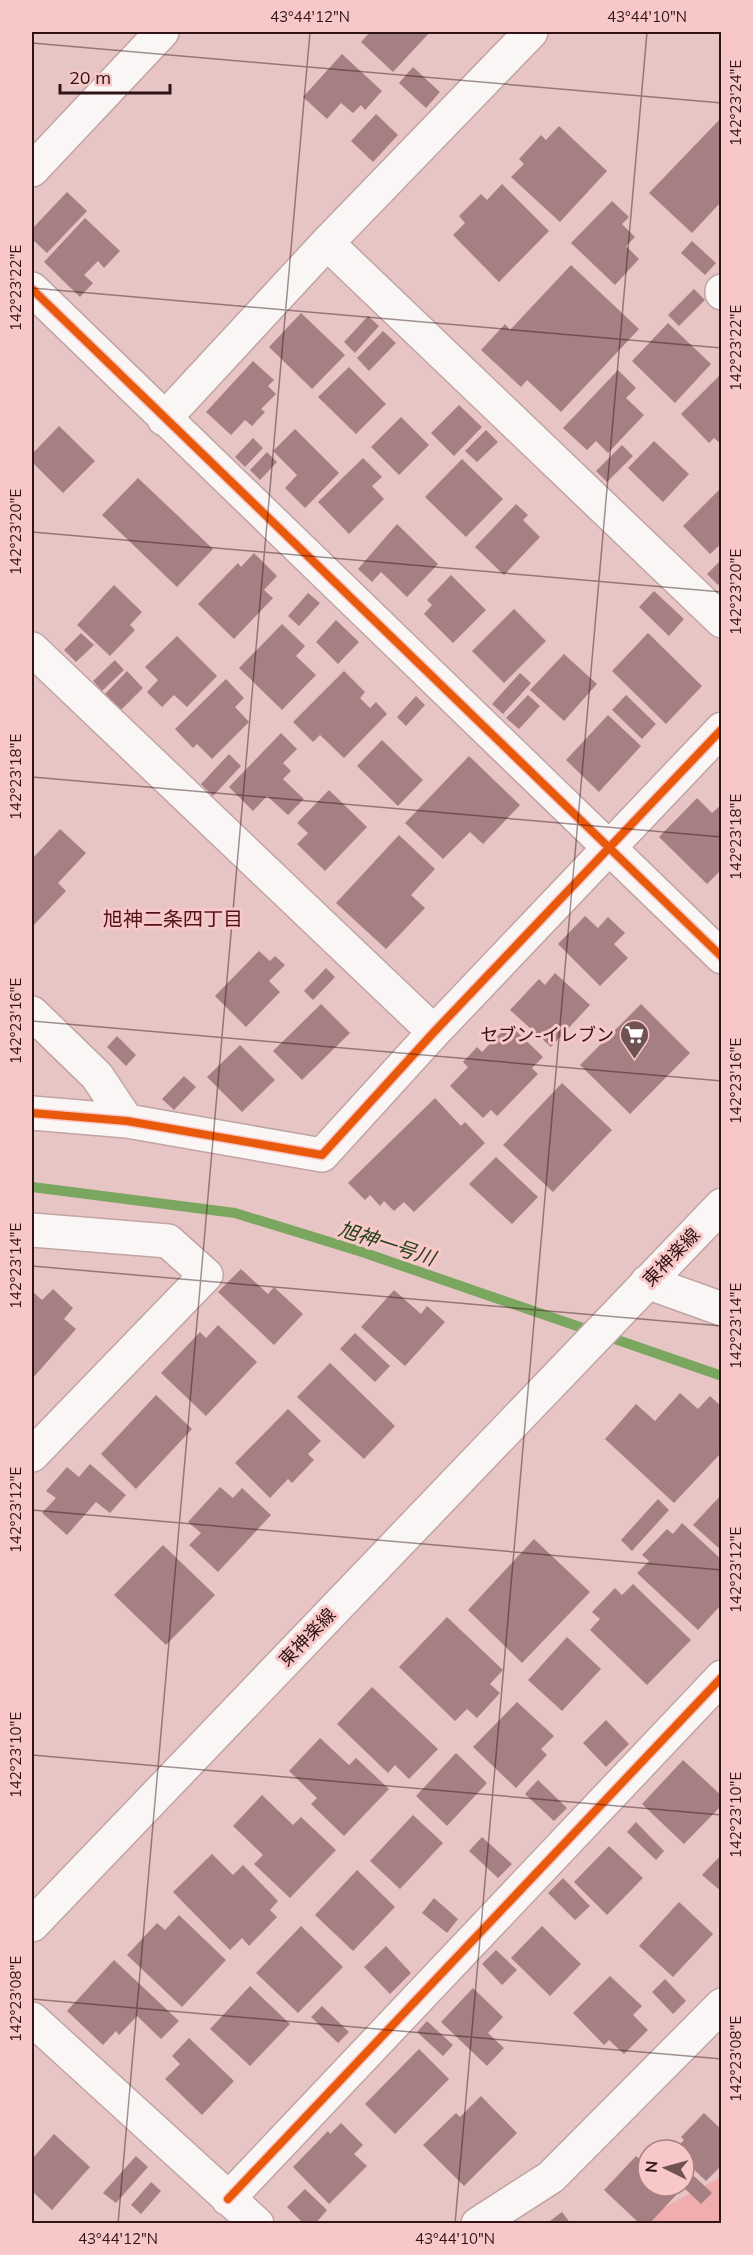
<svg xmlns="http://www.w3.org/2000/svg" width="753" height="2255" viewBox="0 0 753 2255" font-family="Mulish,'Noto Sans JP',sans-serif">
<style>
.green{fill:#efadad}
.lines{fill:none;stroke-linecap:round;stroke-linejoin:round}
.stream{stroke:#7ba660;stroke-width:10}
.building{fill:#a67f82}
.street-casing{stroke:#c1a4a4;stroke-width:36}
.secondary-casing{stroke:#c1a4a4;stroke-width:36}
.street{stroke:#fbf6f6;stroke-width:33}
.secondary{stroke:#fbf6f6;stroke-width:33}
.cycleway-casing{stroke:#f8c8c8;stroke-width:11}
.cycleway{stroke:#e8590c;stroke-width:8}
.ticks{fill:none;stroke:#301415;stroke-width:1.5;stroke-opacity:0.45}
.labels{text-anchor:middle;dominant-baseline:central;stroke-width:6;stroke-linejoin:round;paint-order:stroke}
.poi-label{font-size:18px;fill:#301415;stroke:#f8c8c8;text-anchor:end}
.street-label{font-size:18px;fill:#301415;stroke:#f8c8c8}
.neighbourhood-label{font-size:20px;fill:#51131a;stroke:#f8c8c8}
.water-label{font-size:20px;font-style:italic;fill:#214018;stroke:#f8c8c8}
.neatline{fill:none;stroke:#301415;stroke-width:2}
.ticks-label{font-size:15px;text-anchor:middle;fill:#301415}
</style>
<rect width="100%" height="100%" fill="#e7c5c5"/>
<!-- green -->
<path class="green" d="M721,2177V2223H635Z"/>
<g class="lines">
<!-- stream -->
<path class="stream" d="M32,1187L235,1213L362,1252L722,1376"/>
</g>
<!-- building -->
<path class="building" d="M370,32H430L393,72L361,42Z
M342,54L382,91L365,110L361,105L353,113L341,103L327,119L303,97Z
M413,67L440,92L426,108L399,83Z
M376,114L398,135L373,162L351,141Z
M722,117V201L692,233L649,193Z
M559,126L607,171L560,222L511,177L524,164L519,159L541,135L546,140Z
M502,184L549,231L499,282L453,235L465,223L459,216L481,194L487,200Z
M67,192L87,211L47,253L32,239V229Z
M612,201L629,217L622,224L635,237L626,246L639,259L615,285L571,243Z
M85,218L120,251L104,268L98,261L84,275L93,283L80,297L44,262Z
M692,241L716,263L705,275L681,253Z
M571,265L639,329L561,412L527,380L521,387L481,350L505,324L510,330Z
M694,289L705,300L679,326L668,315Z
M301,313L345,355L312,389L269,347Z
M368,316L379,326L355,353L344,342Z
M668,323L711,364L675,403L632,361Z
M383,331L396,343L369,371L357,358Z
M253,361L274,380L268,386L276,394L261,409L265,412L252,426L245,420L231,435L206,412Z
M349,367L386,404L356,434L318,397Z
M618,370L636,388L626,398L644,415L608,453L596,441L587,450L563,428Z
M722,373V445L714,438L709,443L681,414Z
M459,405L482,427L454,456L431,433Z
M401,417L429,445L399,475L371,447Z
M59,426L95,461L63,493L32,462V454Z
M295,429L339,473L305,508L285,488L297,475L273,451Z
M486,430L498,442L477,462L465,451Z
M253,438L263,448L245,467L235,457Z
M654,441L689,474L663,502L628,468Z
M622,445L633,456L607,482L596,471Z
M267,452L277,462L260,480L250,470Z
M363,458L382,477L372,486L384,499L349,534L318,502Z
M462,459L503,499L466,537L425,497Z
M138,478L213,549L177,587L102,515Z
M722,487V543L710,554L683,526Z
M516,504L528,515L523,520L540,537L504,575L475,547Z
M397,524L438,564L407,597L381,572L372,582L358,569Z
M254,553L277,576L264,590L273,598L234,639L198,604L238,563L241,567Z
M722,559V581L718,585L707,574Z
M451,575L486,610L453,643L424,614L432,605L427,600Z
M114,585L142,612L130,625L135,630L110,656L77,625Z
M654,591L684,619L669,636L639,607Z
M308,593L320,603L299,626L288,616Z
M514,609L546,641L504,683L472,651Z
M336,620L359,642L338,664L316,642Z
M282,624L305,646L296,656L316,675L282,710L239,668Z
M81,633L94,645L76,662L64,650Z
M648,633L702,686L666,724L612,671Z
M177,636L217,676L187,707L174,695L162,707L147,692L158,680L145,667Z
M564,654L597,684L564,721L530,690Z
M115,660L124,670L102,691L93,681Z
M127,671L143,688L121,710L105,694Z
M344,671L365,692L360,698L370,708L376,702L387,714L344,758L320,735L313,742L293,722Z
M520,673L531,683L503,714L492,704Z
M226,679L244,698L235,707L249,722L212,759L197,744L193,748L175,729Z
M528,695L540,706L519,729L506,718Z
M626,695L656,724L642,739L612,710Z
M416,696L425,705L406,726L397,717Z
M608,715L641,746L599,792L566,760Z
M281,733L297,749L283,763L291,771L283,779L304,799L288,815L267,796L253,811L229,787Z
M382,740L423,780L398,806L357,766Z
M229,754L241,766L213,796L201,784Z
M469,756L520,805L483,844L470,832L443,859L405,823Z
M329,790L367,827L325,871L297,844L308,833L297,823Z
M697,798L712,813L722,804V869L707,884L659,837Z
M60,829L86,853L58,883L66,891L32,927V859Z
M399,835L435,869L411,895L425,908L386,949L336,903Z
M585,916L598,928L608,917L625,933L614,944L628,958L600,986L558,944Z
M259,951L270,961L275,956L285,965L269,981L280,992L246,1027L215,996Z
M326,968L335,977L313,1000L304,991Z
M555,973L590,1005L551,1047L510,1010L539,979L545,985Z
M321,1004L350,1033L302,1080L273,1051Z
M641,1004L690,1053L630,1114L580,1065Z
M509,1024L543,1057L532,1068L538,1074L497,1116L491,1110L483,1118L450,1086L468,1067L463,1062L477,1047L482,1052Z
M117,1036L136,1055L126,1066L107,1047Z
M240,1045L275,1080L242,1112L207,1077Z
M184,1076L196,1087L174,1110L162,1099Z
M562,1083L612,1130L553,1192L503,1145Z
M435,1098L461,1126L465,1122L485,1143L414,1212L404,1202L394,1211L384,1201L380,1206L370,1195L365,1200L348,1183Z
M496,1157L538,1197L512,1224L469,1184Z
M241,1269L268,1294L274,1287L303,1314L274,1345L218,1292Z
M53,1289L73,1308L64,1319L76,1329L32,1379V1291L42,1300Z
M394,1290L421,1314L427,1306L445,1322L405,1366L361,1327Z
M218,1325L257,1362L206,1416L161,1373L200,1332L206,1338Z
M355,1333L390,1366L375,1382L340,1349Z
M330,1363L395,1426L364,1459L297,1397Z
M680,1393L698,1409L710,1396L722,1407V1452L674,1503L605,1439L636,1404L655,1421Z
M156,1395L192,1429L136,1489L101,1454Z
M288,1409L321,1441L308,1454L314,1460L292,1483L288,1479L270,1498L235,1463Z
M90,1464L126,1495L110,1513L96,1502L67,1535L42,1513L56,1498L46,1491L67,1467L79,1477Z
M220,1487L233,1498L242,1488L271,1515L218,1572L189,1545L201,1533L188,1522Z
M722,1494V1551L693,1525Z
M658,1499L669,1510L632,1551L621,1540Z
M682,1523L722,1560V1604L698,1630L637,1573L649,1561L642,1555L667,1529L673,1534Z
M534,1539L590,1592L522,1663L468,1610Z
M163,1545L215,1595L166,1645L114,1595Z
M633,1584L691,1640L647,1685L590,1630L600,1619L592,1612L615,1588L622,1595Z
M447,1617L503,1670L490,1684L500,1693L477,1718L467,1709L455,1721L399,1667Z
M567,1637L601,1669L562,1711L528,1680Z
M372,1687L438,1749L409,1779L395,1765L388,1773L337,1724Z
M517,1702L554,1736L541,1749L547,1755L516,1788L473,1747Z
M606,1720L629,1744L606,1767L583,1743Z
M320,1738L349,1765L356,1758L389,1789L344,1836L311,1804L317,1798L289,1771Z
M456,1753L487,1783L447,1826L416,1796Z
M683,1760L722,1796V1805L684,1844L642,1804Z
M538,1780L567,1808L554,1821L525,1794Z
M262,1795L293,1825L301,1817L336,1850L290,1898L254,1864L263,1855L233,1826Z
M413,1815L443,1843L400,1889L370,1861Z
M636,1822L664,1851L656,1860L627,1832Z
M482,1837L512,1864L498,1878L469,1851Z
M609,1846L643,1878L607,1915L574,1882Z
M212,1854L233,1875L243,1865L278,1901L270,1910L277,1917L249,1946L242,1938L230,1950L173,1892Z
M722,1854V1892L702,1875Z
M357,1870L395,1907L353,1951L315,1915Z
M563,1878L590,1906L575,1920L548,1893Z
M434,1898L458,1919L447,1933L422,1913Z
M679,1902L713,1934L673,1977L639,1946Z
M179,1915L226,1960L182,2007L127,1955L157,1923L165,1930Z
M301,1926L343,1967L298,2013L256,1973Z
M542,1926L581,1964L550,1996L511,1958Z
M386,1946L411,1973L390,1994L364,1967Z
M496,1950L517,1970L502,1985L482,1964Z
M114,1960L179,2021L161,2039L137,2016L119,2035L116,2031L103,2045L67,2011Z
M610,1976L642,2006L633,2015L648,2030L624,2054L609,2040L604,2045L573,2013Z
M665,1979L686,2001L673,2014L652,1992Z
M250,1986L290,2024L250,2066L210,2029Z
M473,1988L503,2017L488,2033L504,2048L487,2066L441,2022Z
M322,2006L349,2032L338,2043L311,2017Z
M427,2021L453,2045L443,2056L417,2032Z
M189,2038L234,2081L202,2115L165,2079L180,2064L172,2056Z
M419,2049L449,2079L395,2134L365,2104Z
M481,2096L517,2133L464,2186L423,2145L456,2113L460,2117Z
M704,2113L722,2130V2165L706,2181L684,2160V2150H674L684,2140L681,2137Z
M341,2123L363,2145L354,2154L367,2166L329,2204L293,2167L328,2131L330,2134Z
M54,2134L90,2167L52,2210L32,2191V2159Z
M136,2156L148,2167L116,2203L103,2193Z
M636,2156L648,2167V2186H668L677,2194L649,2224H640L604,2190Z
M694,2176L712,2193L701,2204L683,2187Z
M151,2182L161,2191L141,2214L131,2205Z
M305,2189L327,2210L315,2224H304L287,2207Z
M562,2212L571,2224H546Z"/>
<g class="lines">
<defs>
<path id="street" d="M327,243L722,621
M32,289L722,957
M722,291V293
M164,419L327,243L531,32
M32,649L434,1032
M32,1013L97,1076L127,1121
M32,1113L127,1121L322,1155L434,1032L722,729
M32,1230L168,1241L206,1275L32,1455
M647,1282L722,1309
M32,2019L257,2224
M228,2199L722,1677
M478,2224L551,2177L722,2005"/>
<path id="secondary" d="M32,170L162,32
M32,1925L722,1205"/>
</defs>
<!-- street casing -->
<use href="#street" class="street-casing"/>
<!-- secondary casing -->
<use href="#secondary" class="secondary-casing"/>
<!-- street -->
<use href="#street" class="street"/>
<!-- secondary -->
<use href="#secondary" class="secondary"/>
<defs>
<path id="cycleway" d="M32,289L722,957
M32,1113L127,1121L322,1155L434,1032L722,729
M228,2199L722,1677"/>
</defs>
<!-- cycleway casing -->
<use href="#cycleway" class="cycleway-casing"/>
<!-- cycleway -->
<use href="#cycleway" class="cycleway"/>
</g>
<!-- ticks -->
<path class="ticks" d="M32,43L722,103M32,288L722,348M32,532L722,592M32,777L722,837M32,1021L722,1081M32,1266L722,1326M32,1510L722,1570M32,1755L722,1815M32,1999L722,2059M118,2224L310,32M455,2224L647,32"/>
<!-- icons -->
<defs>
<symbol id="supermarket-pin" viewBox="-11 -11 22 30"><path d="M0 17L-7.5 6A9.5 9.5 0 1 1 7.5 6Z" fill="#705253" stroke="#f8c8c8"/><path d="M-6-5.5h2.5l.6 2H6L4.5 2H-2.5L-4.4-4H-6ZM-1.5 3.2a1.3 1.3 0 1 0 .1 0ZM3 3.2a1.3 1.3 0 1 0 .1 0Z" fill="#fff"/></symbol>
</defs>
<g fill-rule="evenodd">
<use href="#supermarket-pin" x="618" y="1018" width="33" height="45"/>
</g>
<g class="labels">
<!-- poi labels -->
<g class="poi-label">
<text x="614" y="1034">セブン-イレブン</text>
</g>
<!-- street labels -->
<g class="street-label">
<text transform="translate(671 1257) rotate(-46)">東神楽線</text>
<text transform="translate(307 1637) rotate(-46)">東神楽線</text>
</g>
<!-- neighbourhood labels -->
<g class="neighbourhood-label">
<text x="173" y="918">旭神二条四丁目</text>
</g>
<!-- water labels -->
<g class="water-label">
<text transform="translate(387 1243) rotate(18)">旭神一号川</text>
</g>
</g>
<!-- border -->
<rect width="753" height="2255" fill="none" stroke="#f8c8c8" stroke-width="66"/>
<!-- north arrow -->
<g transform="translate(666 2168) rotate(275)"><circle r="28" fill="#f8c8c8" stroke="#a88080" stroke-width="1.5"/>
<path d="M0-4.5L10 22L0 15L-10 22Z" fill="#705253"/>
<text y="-9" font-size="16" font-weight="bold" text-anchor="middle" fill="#301415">N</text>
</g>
<!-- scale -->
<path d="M60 84v9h110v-9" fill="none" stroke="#301415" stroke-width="3"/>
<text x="69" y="84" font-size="18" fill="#301415" stroke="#f8c8c8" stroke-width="4.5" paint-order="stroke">20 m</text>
<rect x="33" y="33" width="687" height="2189" class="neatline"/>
<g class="ticks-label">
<text x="310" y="22">43°44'12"N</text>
<text x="647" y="22">43°44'10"N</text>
<text transform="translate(736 103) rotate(-90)" y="5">142°23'24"E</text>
<text transform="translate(16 288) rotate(-90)" y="5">142°23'22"E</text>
<text transform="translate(736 348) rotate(-90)" y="5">142°23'22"E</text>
<text transform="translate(16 532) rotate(-90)" y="5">142°23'20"E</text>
<text transform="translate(736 592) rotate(-90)" y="5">142°23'20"E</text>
<text transform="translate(16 777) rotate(-90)" y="5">142°23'18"E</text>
<text transform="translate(736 837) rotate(-90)" y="5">142°23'18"E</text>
<text transform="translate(16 1021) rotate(-90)" y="5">142°23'16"E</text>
<text transform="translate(736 1081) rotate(-90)" y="5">142°23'16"E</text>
<text transform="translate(16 1266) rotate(-90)" y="5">142°23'14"E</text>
<text transform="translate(736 1326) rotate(-90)" y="5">142°23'14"E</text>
<text transform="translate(16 1510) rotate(-90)" y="5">142°23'12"E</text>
<text transform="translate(736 1570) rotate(-90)" y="5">142°23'12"E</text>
<text transform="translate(16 1755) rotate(-90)" y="5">142°23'10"E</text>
<text transform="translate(736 1815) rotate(-90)" y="5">142°23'10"E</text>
<text transform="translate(16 1999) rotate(-90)" y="5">142°23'08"E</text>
<text transform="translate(736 2059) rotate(-90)" y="5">142°23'08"E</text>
<text x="118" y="2244">43°44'12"N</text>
<text x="455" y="2244">43°44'10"N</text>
</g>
</svg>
